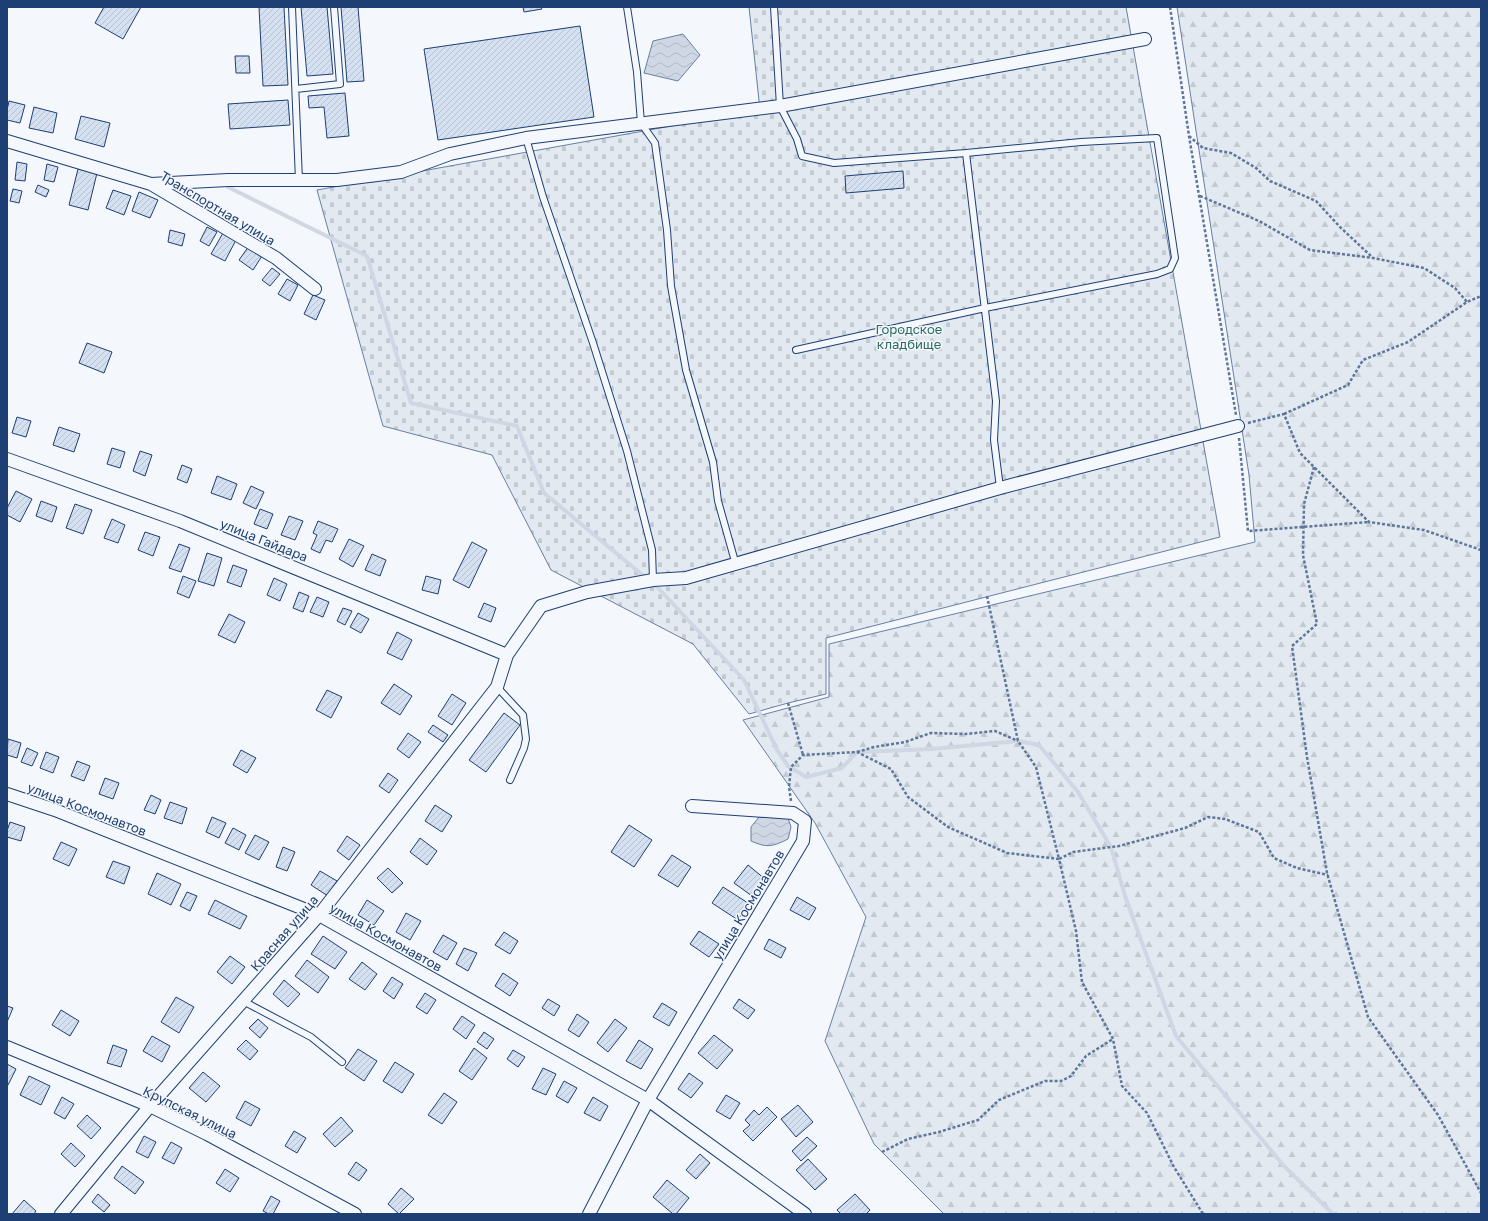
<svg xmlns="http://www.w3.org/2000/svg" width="1488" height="1221" viewBox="0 0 1488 1221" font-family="'Golos Text',sans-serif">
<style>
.forest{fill:url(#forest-firs);stroke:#687fa3}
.cemetery{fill:url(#cemetery-stones);stroke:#687fa3}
.water{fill:url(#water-waves);stroke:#687fa3}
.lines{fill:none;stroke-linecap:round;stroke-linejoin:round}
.stream{stroke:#cfd7e4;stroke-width:4}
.building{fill:url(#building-hatch);stroke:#1d3f73}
.lane-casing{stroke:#1d3f73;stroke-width:8}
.street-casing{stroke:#1d3f73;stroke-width:14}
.path{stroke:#5e769c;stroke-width:2.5;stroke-dasharray:3 2;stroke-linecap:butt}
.lane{stroke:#f4f7fb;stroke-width:6}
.street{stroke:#f4f7fb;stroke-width:12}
.labels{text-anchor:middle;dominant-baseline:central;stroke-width:3;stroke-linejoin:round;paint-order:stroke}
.street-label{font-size:13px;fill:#1d3f73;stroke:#f4f7fb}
.park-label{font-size:13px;fill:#2c6c60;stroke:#f4f7fb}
</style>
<defs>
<pattern id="forest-firs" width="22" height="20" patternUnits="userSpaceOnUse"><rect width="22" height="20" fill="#e3e9f0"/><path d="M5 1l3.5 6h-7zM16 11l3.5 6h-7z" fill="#c2c9d1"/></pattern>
<pattern id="cemetery-stones" width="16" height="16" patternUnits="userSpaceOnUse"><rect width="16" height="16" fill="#e3e9f0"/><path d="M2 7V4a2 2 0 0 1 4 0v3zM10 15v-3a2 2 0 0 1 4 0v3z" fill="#c2c9d1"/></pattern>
<pattern id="water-waves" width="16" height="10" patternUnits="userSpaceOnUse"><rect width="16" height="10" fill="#cfd7e4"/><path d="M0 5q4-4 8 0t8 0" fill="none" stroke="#b1bac7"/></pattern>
<pattern id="building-hatch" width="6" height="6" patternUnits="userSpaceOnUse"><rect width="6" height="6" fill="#d5e0f0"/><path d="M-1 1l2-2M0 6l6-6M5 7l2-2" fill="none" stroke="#b6c1d1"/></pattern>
</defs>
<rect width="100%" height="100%" fill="#f4f7fb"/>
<!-- forest -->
<path class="forest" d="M1177,7H1481V1214H944L874,1144L825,1041L866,917L815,823L743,720L829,697V644L1255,542L1249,475Z"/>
<!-- cemetery -->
<path class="cemetery" d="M749,7H1126L1220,537L826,638V694L788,703L749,714L693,644L551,570L492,455L383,426L317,190L760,110Z"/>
<!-- water -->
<path class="water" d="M683,34L700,55L678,81L644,73L653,41Z
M759,817L788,818L791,827L788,839C772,847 767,848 751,841V827Z"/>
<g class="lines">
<!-- stream -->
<path class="stream" d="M228,187L367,256L411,403L517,426L544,493L646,578
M651,583L659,589L744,680L777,750L788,766L806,777L842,768L857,752L932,749L1018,741L1039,745L1078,792L1111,847L1125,896L1176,1036L1284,1166L1333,1214"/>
</g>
<!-- building -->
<path class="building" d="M104,7H141L123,39L95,23Z
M259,7H284L288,85L263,86Z
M301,7H327L333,74L307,76Z
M341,7H358L364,81L347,82Z
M523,7H541L542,9L524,12Z
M580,26L594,117L438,140L424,49Z
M235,56H249L250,73H236Z
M345,93L349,136L327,138L324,107L309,108L308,96Z
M288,100L290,125L230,129L228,104Z
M9,101L25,105L20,123L7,120V110Z
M34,107L57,113L53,133L29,128Z
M81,116L110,123L104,147L75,139Z
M17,162L27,164L25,181L15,180Z
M47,164L58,167L54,182L44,180Z
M78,169L97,173L88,210L69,205Z
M903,171L904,188L846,193L845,176Z
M38,185L49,190L46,197L35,192Z
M13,189L22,191L19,203L10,201Z
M113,190L131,196L124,215L106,208Z
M139,192L158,200L150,218L132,211Z
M207,227L217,232L209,246L200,241Z
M170,230L185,234L182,246L168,242Z
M223,233L236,240L225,261L211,254Z
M249,246L262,256L253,270L239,260Z
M272,268L280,274L270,286L262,280Z
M287,279L298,285L290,301L278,294Z
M313,295L325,300L316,320L304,314Z
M87,343L112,352L104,373L79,363Z
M17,417L31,421L26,437L12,433Z
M59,427L80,434L74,452L53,445Z
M112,448L125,452L120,468L107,464Z
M140,451L152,455L145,476L133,471Z
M182,465L192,469L187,483L177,479Z
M217,476L237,484L231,500L211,493Z
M251,486L264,492L256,509L243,503Z
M16,491L32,499L20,522L7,515V508Z
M41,501L57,507L52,522L36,516Z
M75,504L92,510L83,534L66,528Z
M260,509L273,514L267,529L254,524Z
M289,516L303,521L295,540L281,535Z
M112,519L125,525L118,543L104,538Z
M318,521L338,529L332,542L326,540L320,553L311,549L317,535L313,533Z
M145,532L160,537L153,556L138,550Z
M349,539L364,546L353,567L339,559Z
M472,542L487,550L469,588L453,580Z
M179,544L190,548L181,572L169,568Z
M207,553L222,558L214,586L198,581Z
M372,554L386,560L380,576L365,570Z
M233,565L247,570L241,587L227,582Z
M183,576L196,581L189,598L177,593Z
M426,576L441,580L438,594L422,590Z
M274,578L287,584L280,601L267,595Z
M299,592L309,596L303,612L293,608Z
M317,597L329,602L323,617L310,612Z
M484,603L496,608L491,622L478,617Z
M343,608L352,611L345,625L337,621Z
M358,613L369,619L361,633L350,627Z
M229,614L245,622L235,643L218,635Z
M397,632L412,640L402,660L387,653Z
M394,684L412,696L400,715L381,703Z
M327,690L342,697L331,718L316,710Z
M452,694L466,703L452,725L438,716Z
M504,713L520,725L486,772L469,760Z
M433,725L448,735L443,742L428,732Z
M408,733L421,742L409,758L397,749Z
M8,739L21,743L17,758L7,755Z
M27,748L38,753L32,766L21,762Z
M241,750L256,758L247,773L233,765Z
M46,752L59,757L53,773L40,768Z
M77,761L90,766L84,781L71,776Z
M388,773L398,780L389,793L379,786Z
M105,778L119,783L113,799L99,794Z
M151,795L161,800L155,814L144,810Z
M170,802L187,808L182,824L164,818Z
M435,805L452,816L442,832L425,821Z
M212,817L226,823L219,838L206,832Z
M10,822L25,827L21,841L7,837V831Z
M629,825L652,840L634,867L611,852Z
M233,828L246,835L239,850L225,843Z
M255,835L269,842L259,860L245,853Z
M347,836L360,845L349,860L337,851Z
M420,838L437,851L427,865L410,852Z
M61,842L77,849L69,866L53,859Z
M283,847L295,852L287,871L276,867Z
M672,855L691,867L678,887L658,875Z
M113,861L130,867L124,884L106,877Z
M748,865L765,879L752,896L734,883Z
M388,868L403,883L392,893L377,878Z
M320,871L337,881L328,896L311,885Z
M157,873L181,884L171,905L148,894Z
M723,887L748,903L738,920L712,903Z
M187,892L197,896L190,911L180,906Z
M797,897L816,908L809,920L790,910Z
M215,900L247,916L240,929L208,914Z
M367,900L384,911L374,925L358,915Z
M406,913L421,921L410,940L396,932Z
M699,931L719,944L709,957L690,944Z
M504,932L518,941L510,954L495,945Z
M443,935L457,943L447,960L433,952Z
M323,936L347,952L335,969L311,954Z
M769,939L786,948L781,958L764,949Z
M464,948L477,953L468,971L456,964Z
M230,956L245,967L232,984L217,972Z
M307,960L329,977L318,993L295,976Z
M362,962L377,974L365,990L349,979Z
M503,973L518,983L510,996L495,986Z
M392,977L403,984L394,999L383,991Z
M284,980L300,994L288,1007L273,994Z
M425,993L436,1000L427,1014L416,1007Z
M176,997L194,1007L179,1033L161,1022Z
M548,999L560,1006L554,1016L542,1008Z
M739,999L755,1010L748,1019L733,1008Z
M662,1003L677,1012L669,1026L653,1017Z
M7,1006L13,1008L7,1022Z
M61,1010L79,1021L70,1036L52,1025Z
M577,1014L589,1022L579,1037L568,1030Z
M462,1016L475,1025L466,1039L453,1029Z
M258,1019L268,1028L260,1038L249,1028Z
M615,1019L627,1028L608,1052L597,1043Z
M484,1032L494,1039L487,1049L477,1042Z
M714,1035L733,1050L717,1069L698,1053Z
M152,1036L170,1046L162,1062L143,1051Z
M246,1040L258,1051L250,1060L237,1049Z
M639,1040L653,1049L641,1069L626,1061Z
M113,1045L127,1050L121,1067L107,1063Z
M474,1048L487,1058L472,1080L459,1071Z
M358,1049L377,1061L364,1081L345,1068Z
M513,1050L525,1057L518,1067L507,1059Z
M395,1062L414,1074L402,1093L383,1081Z
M7,1064L16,1069L8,1085H7Z
M543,1068L556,1074L546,1095L532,1089Z
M203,1072L220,1086L206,1102L189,1088Z
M689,1073L703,1083L691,1098L678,1089Z
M29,1076L50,1086L41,1105L20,1095Z
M564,1081L577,1088L568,1103L556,1096Z
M444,1093L457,1102L442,1124L428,1115Z
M726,1095L740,1103L730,1119L716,1111Z
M62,1097L74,1104L65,1119L54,1113Z
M593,1097L608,1106L600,1121L584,1113Z
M245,1101L260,1109L251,1126L236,1118Z
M798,1105L813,1122L796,1137L781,1119Z
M767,1107L777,1117L753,1141L743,1131L750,1125L745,1120L754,1110L759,1115Z
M87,1115L101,1128L91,1139L77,1126Z
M341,1117L353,1131L335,1147L323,1134Z
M294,1131L306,1138L297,1153L285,1146Z
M144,1136L156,1142L148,1158L136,1152Z
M807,1137L817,1146L801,1161L792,1151Z
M171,1142L182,1148L174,1164L162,1158Z
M71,1143L85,1156L75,1167L61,1154Z
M700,1154L710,1163L696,1179L686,1170Z
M808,1159L827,1179L815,1190L796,1170Z
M356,1162L367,1170L359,1181L348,1174Z
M122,1166L144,1182L135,1194L114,1178Z
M225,1169L239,1178L230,1192L216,1183Z
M667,1180L689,1198L676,1214H673L653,1197Z
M401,1188L414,1199L399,1214L388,1204Z
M98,1194L110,1205L104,1212L92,1202Z
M855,1194L870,1210L866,1214H841L837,1210Z
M271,1196L280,1201L273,1214H269L263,1211Z
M24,1200L36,1211L34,1214H12Z"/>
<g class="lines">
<defs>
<path id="lane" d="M292,7L299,181
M627,7L637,72L641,123L655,143L667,230L671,286L686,370L713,462L718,501L736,565
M774,7L780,106L797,139L802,156L834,163L966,153L1081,142L1157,138L1175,258L1170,269L1157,274L985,308L796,350
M296,89L340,84L334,7
M526,138L543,197L593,343L627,451L652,550L653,580
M966,153L996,401L994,440L1000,488
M497,687L523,715L526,739L524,748L510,780
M243,1001L311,1037L342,1062"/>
<path id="street" d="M7,141L151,184L276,258L315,289
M151,184L228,180H337L401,172L450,154L526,138L780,106L1145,39
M7,459L180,521L507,655
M7,794L55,810L319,915L648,1100L805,1214
M7,1047L150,1106L207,1134L355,1214
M61,1214L150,1106L319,915L497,687L507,655L541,606L587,592L653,580L686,578L1000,488L1238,426
M589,1214L648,1100L803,841L805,821L793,813L692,806"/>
</defs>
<!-- lane casing -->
<use href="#lane" class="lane-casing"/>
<!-- street casing -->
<use href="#street" class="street-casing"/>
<!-- path -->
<path class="path" d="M1170,7L1189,136L1236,415
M1189,136L1203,148L1231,153L1256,168L1270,181L1316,201L1340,227L1372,257
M1200,196L1259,221L1310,250L1373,258L1424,268L1455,288L1467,302
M1284,414L1348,385L1363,360L1408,342L1467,302L1481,296
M1248,423L1284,414L1300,453L1369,522L1424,530L1481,550
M1239,438L1248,531L1369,522
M1314,467L1304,504L1303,555L1317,624L1292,646L1307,757L1327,873L1368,1017L1438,1115L1481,1193
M987,596L1018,741L1036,767L1059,859L1073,852L1119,846L1185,828L1208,817L1225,819L1259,832L1274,858L1297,868L1328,875
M788,703L803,755
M857,752L874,747L905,742L931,733L966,734L995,731L1018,741
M791,801L789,787L791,767L803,755L857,752L891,769L908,797L948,827L1007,853L1059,859L1076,931L1082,982L1113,1039L1122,1086L1147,1113L1174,1167L1203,1214
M882,1152L908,1139L939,1132L978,1120L999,1100L1045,1081H1061L1071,1076L1086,1056L1113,1039"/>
<!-- lane -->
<use href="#lane" class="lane"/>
<!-- street -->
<use href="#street" class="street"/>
</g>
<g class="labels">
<!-- street labels -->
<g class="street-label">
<text transform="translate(218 208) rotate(31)">Транспортная улица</text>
<text transform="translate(264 540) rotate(22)">улица Гайдара</text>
<text transform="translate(87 809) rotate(21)">улица Космонавтов</text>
<text transform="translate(748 905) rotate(-59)">улица Космонавтов</text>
<text transform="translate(284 933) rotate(-49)">Красная улица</text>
<text transform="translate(386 937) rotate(29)">улица Космонавтов</text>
<text transform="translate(190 1112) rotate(26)">Крупская улица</text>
</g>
<!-- park labels -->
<g class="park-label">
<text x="909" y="329">Городское<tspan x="909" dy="15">кладбище</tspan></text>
</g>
</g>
<!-- border -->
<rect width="1488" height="1221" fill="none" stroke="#1d3f73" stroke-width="16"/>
</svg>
